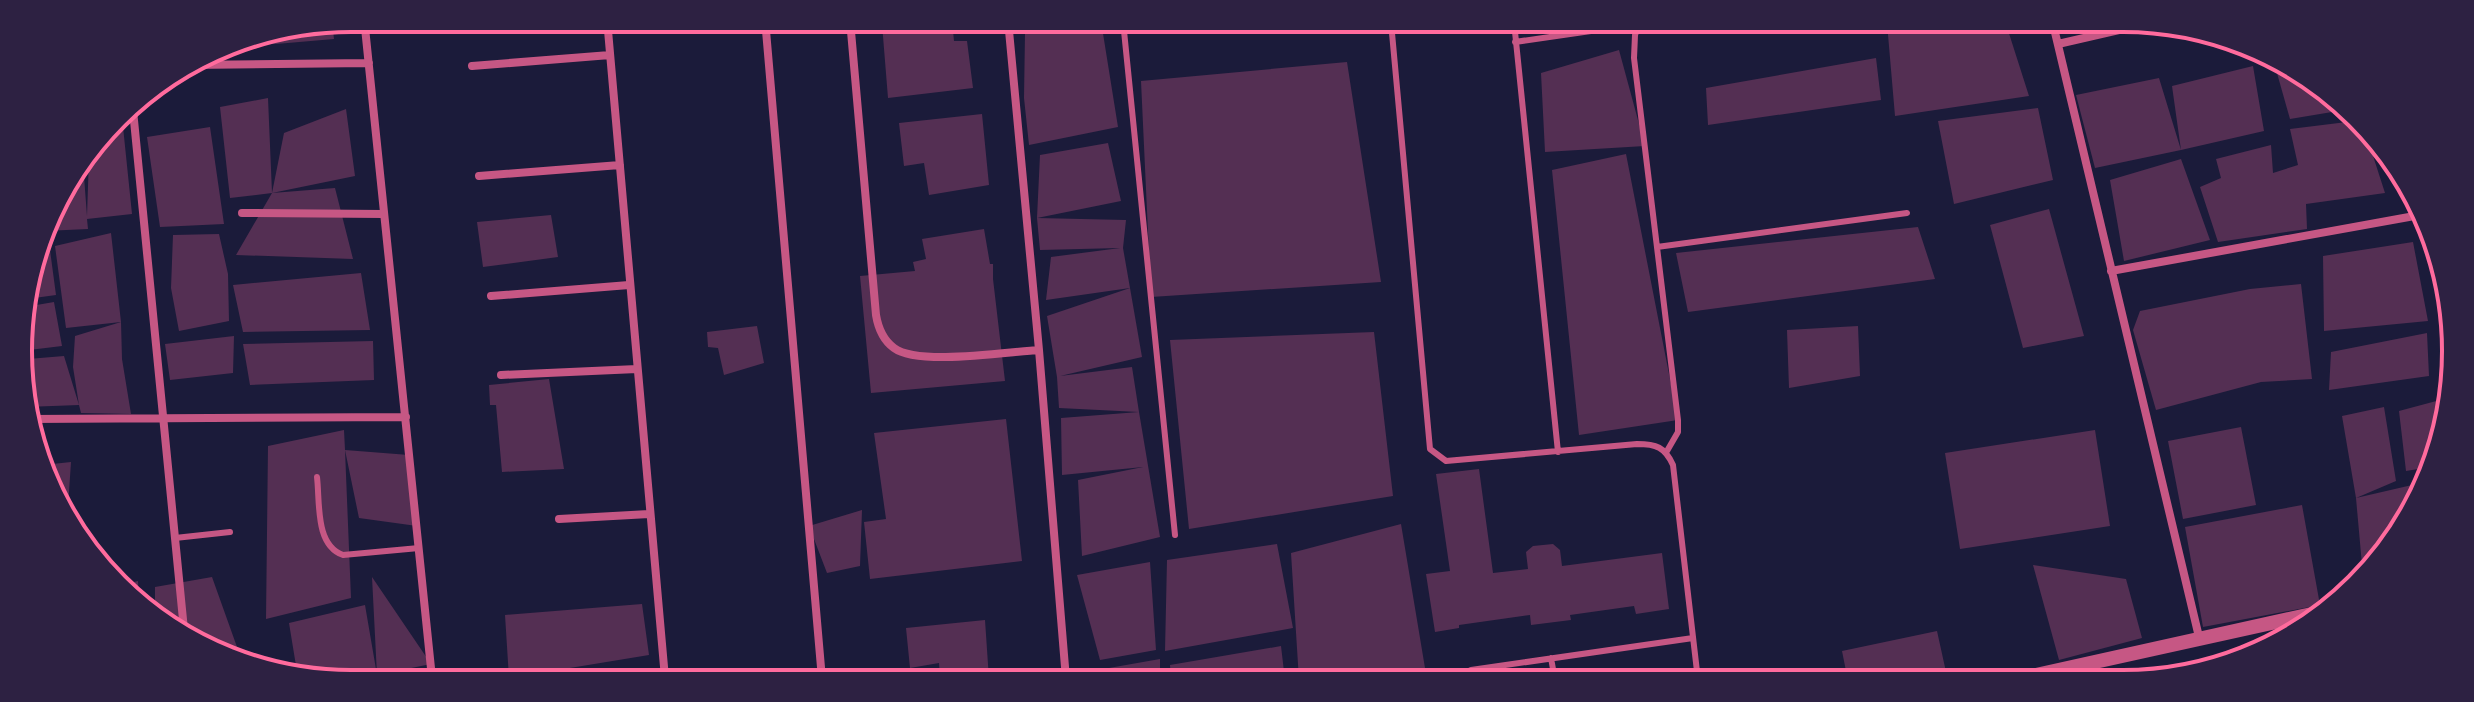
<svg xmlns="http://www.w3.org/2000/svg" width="2474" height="702" viewBox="0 0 2474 702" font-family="'Varela Round',sans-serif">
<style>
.building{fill:#542f53}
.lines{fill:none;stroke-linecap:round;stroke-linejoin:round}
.service{stroke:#c65784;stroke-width:6}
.minor{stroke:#c65784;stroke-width:8}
.tertiary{stroke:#c65784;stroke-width:14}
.rim{fill:none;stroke:#ff6b9d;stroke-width:4}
</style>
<rect width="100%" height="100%" fill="#1b1b3a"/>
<!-- building -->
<path class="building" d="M911,20H952L954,41H967L973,88L888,98L882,24Z
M1011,20L1101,21L1118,127L1029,145L1024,98L1025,33L1064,29L1009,32Z
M332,22L334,39L276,44L240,41Z
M1887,23L2006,24L2029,96L1895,116Z
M2077,24H2116V25L2079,34Z
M1619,50L1645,146L1545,152L1541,73Z
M1876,58L1881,100L1708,125L1706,88Z
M2273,59L2308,74L2344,110L2290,119Z
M1347,62L1381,282L1151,297L1141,81Z
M2253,66L2264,131L2181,150L2095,168L2076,95L2159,78L2181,150L2172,86Z
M268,98L272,193L284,133L346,109L355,176L272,193L335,188L353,259L236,255L272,193L230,198L220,107Z
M2038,108L2053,180L1954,204L1938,121Z
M982,114L989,185L929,195L924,163L904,166L899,123Z
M122,117L132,214L87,219L88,229L45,231L53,203L83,163L87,216L89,156L118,118Z
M2355,121L2365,131L2385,193L2306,204L2307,229L2218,242L2200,187L2221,178L2216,159L2271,145L2273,173L2298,165L2290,129Z
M210,127L224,224L160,227L147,137Z
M1108,143L1121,201L1037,218L1040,155Z
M1626,154L1678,420L1579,435L1552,170Z
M2181,159L2210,240L2124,261L2110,180Z
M2049,209L2084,336L2023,348L1990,225Z
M551,215L558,257L483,267L477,222Z
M1037,218L1126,220L1123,248L1130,288L1046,300L1051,257L1120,248L1040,250Z
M1918,227L1935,279L1688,312L1676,253Z
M984,229L990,264H993V279L1005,381L871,393L860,276L915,271L913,262L926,259L922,239Z
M111,233L121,322L66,328L55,246Z
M219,234L228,274L229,321L179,331L171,288L173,235Z
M48,235L56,295L27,299L44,236Z
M2413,242L2428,321L2324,331L2323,256Z
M361,273L370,330L243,332L233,285Z
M2301,284L2312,379L2261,382L2156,410L2133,330L2140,311L2250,289Z
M1130,288L1142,357L1060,376L1132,367L1139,412L1059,408L1057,377L1047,316Z
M54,302L62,346L21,351L19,329L25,307Z
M121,322L122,359L131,414L81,413L79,405L26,407L25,392L28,359L64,356L79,405L73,367L75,336Z
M757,326L764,363L724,375L718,348L708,347L707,332Z
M1858,326L1860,376L1789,388L1787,330Z
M1374,332L1393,496L1189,529L1170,340Z
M2427,333L2429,376L2329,390L2331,352Z
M234,336L233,373L170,380L165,344Z
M373,341L374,380L250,385L243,344Z
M549,379L564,469L502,472L496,405H490L489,385Z
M2440,400L2447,423L2430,467L2406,471L2399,411Z
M2384,407L2396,481L2356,498L2425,482L2412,517L2363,576L2356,498L2342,416Z
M1139,412L1160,537L1082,556L1078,480L1143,467L1062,475L1061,418Z
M1006,419L1022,561L870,579L864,522L886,519L874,433Z
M2241,427L2256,505L2183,519L2168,441Z
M344,430L345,450L409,455L417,526L359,518L345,450L351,598L266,619L268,446Z
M2095,430L2110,526L1960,549L1945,453Z
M71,462L68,507L64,508L43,465Z
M1479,469L1493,573L1528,569L1526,552L1533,546L1553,544L1560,550L1562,566L1662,553L1669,609L1636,614L1634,606L1570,615L1571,620L1531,625L1530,615L1459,625V628L1435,632L1426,574L1450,571L1436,474Z
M2302,505L2320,605L2203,627L2185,527Z
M862,510L860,566L827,573L809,526Z
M1401,524L1427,680H1299L1291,553Z
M1277,544L1293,628L1165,651L1167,560Z
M1150,562L1156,650L1100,660L1077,575Z
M2033,565L2126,579L2142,638L2059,660Z
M212,577L242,661L184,639L155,613V587Z
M372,577L431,664L377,675L361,678H298L289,623L365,605L377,675Z
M138,581L139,600L122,585Z
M642,604L649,655L509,678L505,615Z
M985,620L989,679H940L939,663L910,668L906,628Z
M1937,631L1948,681H1848L1842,651Z
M1281,646L1285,680L1171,679L1170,665Z
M1160,659V679H1109V668Z"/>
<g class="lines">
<!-- service -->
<path class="service" d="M1123,21L1175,535
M1391,22L1430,449L1446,461L1637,444C1656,444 1665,447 1673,465L1698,680
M1514,22L1558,452
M1640,22L1635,35L1634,58L1678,420V432L1667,451
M1515,42L1639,24
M1657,247L1907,213
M317,477C320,503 315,545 343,555L419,548
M175,538L230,532
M1551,658L1555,680
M1471,670L1693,638"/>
<!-- minor -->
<path class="minor" d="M364,18L432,678
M607,19L665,678
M765,19L822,679
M850,20L876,315C878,327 883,340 894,348C918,366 1006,352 1039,350
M1008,20L1039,350L1066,679
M2053,24L2199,637
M2058,44L2145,24
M189,65L369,63
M472,66L610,55
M132,100L185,640
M479,176L620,165
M242,213L384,214
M2111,271L2420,215
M491,296L629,285
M501,375L637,369
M28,419L406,417
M559,519L649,514"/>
<!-- tertiary -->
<path class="tertiary" d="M2009,681L2330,610"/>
</g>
<!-- crop -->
<path d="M0 0H2474V702H0ZM351 32H2123A319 319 0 0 1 2442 351V351A319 319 0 0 1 2123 670H351A319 319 0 0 1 32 351V351A319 319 0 0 1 351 32Z" fill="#2d2142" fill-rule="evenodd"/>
<path class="rim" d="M351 32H2123A319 319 0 0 1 2442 351V351A319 319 0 0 1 2123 670H351A319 319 0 0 1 32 351V351A319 319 0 0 1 351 32Z"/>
</svg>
